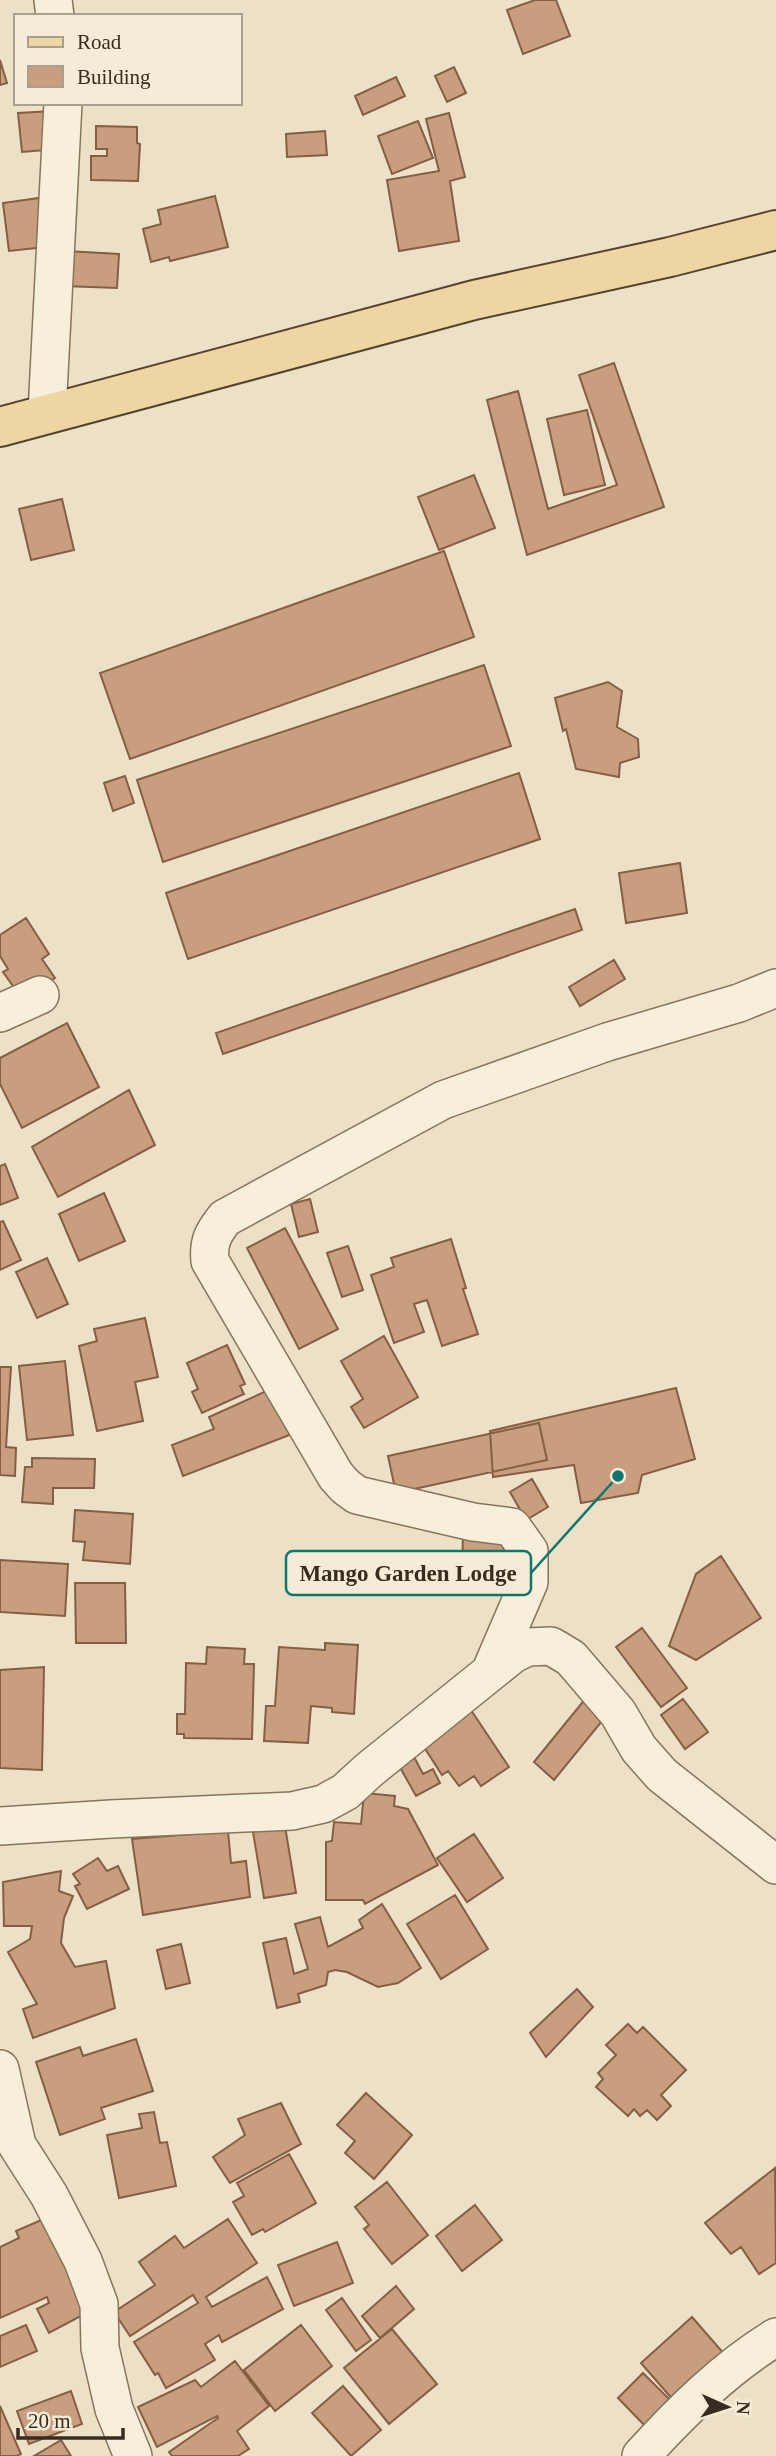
<svg xmlns="http://www.w3.org/2000/svg" width="776" height="2456" viewBox="0 0 776 2456" font-family="Georgia,serif">
<style>
.building{fill:#c89e7f;stroke:#855e44;stroke-width:2}
.lines{fill:none;stroke-linecap:round;stroke-linejoin:round}
.minor-casing{stroke:#87745d;stroke-width:40}
.primary-casing{stroke:#554231;stroke-width:42}
.minor{stroke:#f7efda;stroke-width:37}
.primary{stroke:#edd6a1;stroke-width:38}
.leader{fill:none;stroke:#0f766e;stroke-width:2.5}
.callout-dot{fill:#0f766e;stroke:#f4ecd6;stroke-width:2.5}
.callout{fill:#f4ecd6;stroke:#0f766e;stroke-width:2.5}
.callout-label{font-size:23px;text-anchor:middle;font-weight:bold;fill:#382c20}
</style>
<rect width="100%" height="100%" fill="#ece1c7"/>
<!-- building -->
<path class="building" d="M535,0H556L570,36L523,54L507,10Z
M0,60L7,83L0,85Z
M454,67L466,93L447,102L435,76Z
M396,77L405,96L363,115L355,96Z
M53,111L57,149L22,152L18,113Z
M449,113L465,177L450,181L459,241L399,251L387,180L439,171L426,119Z
M418,121L433,158L392,174L378,136Z
M96,126L137,127V143L140,144L138,181L91,180V156H107V149H96Z
M325,131L327,155L287,157L286,134Z
M215,196L228,247L170,261L169,257L151,262L143,229L161,224L158,210Z
M39,198L45,247L9,251L3,203Z
M66,251L119,254L117,288L64,286Z
M614,363L664,507L527,555L487,400L518,391L548,509L617,485L579,375Z
M587,410L605,485L564,495L547,419Z
M474,475L495,528L439,550L418,497Z
M62,499L74,550L31,560L19,509Z
M444,551L474,637L130,759L100,673Z
M484,665L511,746L163,862L137,780Z
M608,682L622,691L617,727L638,739L639,757L620,763L619,777L576,769L566,729L563,731L555,698Z
M519,773L540,839L188,959L166,893Z
M125,776L134,803L113,811L104,783Z
M680,863L687,913L626,923L619,873Z
M575,909L582,930L223,1054L216,1033Z
M26,918L49,954L42,959L55,978L23,1000L3,972L8,969L0,956V935Z
M614,960L625,979L580,1006L569,987Z
M67,1023L99,1087L22,1128L0,1084V1058Z
M129,1090L155,1145L58,1197L32,1147Z
M5,1164L18,1198L0,1205V1166Z
M104,1193L125,1241L79,1261L59,1214Z
M310,1199L318,1232L299,1237L291,1204Z
M3,1221L21,1260L0,1270V1222Z
M285,1228L338,1329L299,1349L247,1248Z
M451,1239L466,1288L463,1289L478,1334L442,1346L427,1300L414,1304L424,1332L394,1343L371,1275L394,1267L391,1258Z
M348,1246L363,1290L342,1297L327,1253Z
M47,1258L68,1304L37,1318L16,1272Z
M145,1318L158,1377L135,1382L143,1421L97,1431L79,1346L97,1341L94,1329Z
M384,1336L418,1397L364,1428L351,1407L363,1399L341,1361Z
M227,1345L245,1384L240,1386L244,1394L202,1413L192,1392L198,1389L187,1363Z
M65,1361L73,1435L27,1440L19,1366Z
M0,1367H11L6,1447L16,1448L15,1476L0,1475Z
M280,1385L300,1431L183,1476L172,1445L214,1429L209,1417Z
M676,1388L695,1459L642,1475L638,1493L581,1503L574,1465L493,1477L490,1431Z
M539,1423L547,1460L396,1493L388,1456Z
M32,1458L95,1459L94,1488H53V1504L22,1502L25,1467H32Z
M532,1479L548,1507L526,1520L510,1492Z
M75,1510L133,1514L130,1564L83,1560L85,1542L73,1541Z
M463,1532L503,1533V1548H513V1580H462Z
M721,1556L761,1618L696,1660L669,1646L696,1574Z
M0,1560L68,1564L65,1616L0,1612Z
M75,1583H125L126,1643H76Z
M642,1628L687,1688L661,1707L616,1647Z
M325,1643L358,1645L354,1714L332,1712V1708L311,1706L308,1743L264,1741L266,1706H275L279,1647L325,1650Z
M207,1647L245,1649L244,1664H254L252,1739L184,1738V1734H177V1714H185L186,1663L206,1664Z
M44,1667L42,1770L0,1768V1670Z
M586,1698L607,1715L554,1780L534,1762Z
M683,1699L708,1732L685,1749L661,1715Z
M471,1710L509,1767L481,1786L474,1776L459,1786L448,1771L442,1775L422,1744Z
M412,1753L423,1774L433,1769L440,1783L416,1796L397,1762Z
M364,1793L395,1796L394,1806L408,1809L438,1865L365,1904L363,1900H326V1842L332,1841L334,1822L361,1824Z
M285,1826L296,1893L264,1898L253,1832Z
M228,1831L231,1863L246,1861L250,1897L143,1915L132,1839Z
M474,1834L503,1878L467,1902L437,1858Z
M98,1858L107,1871L118,1866L129,1889L87,1909L75,1886L80,1884L73,1874Z
M61,1871L59,1891L73,1896L64,1918L61,1943L75,1967L106,1961L115,2008L33,2038L23,2009L37,2004L8,1952L30,1939L32,1926H4L3,1882Z
M455,1895L488,1949L441,1979L407,1924Z
M382,1904L421,1968L398,1983L378,1987L347,1972L335,1970L328,1972L326,1985L298,1994L300,2002L277,2008L263,1943L286,1938L294,1974L308,1969L295,1924L320,1917L328,1947L363,1928L359,1920Z
M181,1944L190,1983L166,1989L157,1950Z
M577,1989L593,2007L546,2057L530,2033Z
M628,2024L637,2033L643,2027L686,2070L661,2095L671,2106L657,2120L647,2110L640,2116L634,2109L628,2116L596,2087L603,2079L598,2073L616,2055L606,2045Z
M136,2039L153,2091L101,2108L105,2119L60,2135L36,2062L80,2047L83,2056Z
M366,2093L412,2135L374,2179L345,2153L355,2141L337,2125Z
M281,2103L301,2144L230,2183L213,2157L245,2135L238,2119Z
M154,2112L160,2143L167,2142L176,2186L119,2198L107,2135L142,2128L139,2114Z
M289,2154L316,2203L265,2232L263,2229L252,2235L233,2202L244,2196L237,2183Z
M775,2168L776,2263L759,2274L741,2247L731,2254L705,2223Z
M387,2182L428,2235L392,2264L364,2229L369,2225L355,2207Z
M475,2205L502,2240L462,2271L436,2236Z
M48,2217L92,2310L49,2333L37,2309L49,2303L47,2297L0,2318V2247L19,2238L16,2231Z
M228,2219L257,2263L206,2297L212,2307L267,2277L283,2309L222,2342L219,2335L205,2344L215,2360L166,2388L158,2373L155,2375L134,2342L198,2303L193,2295L130,2336L114,2312L155,2285L139,2262L175,2236L184,2248Z
M337,2242L353,2283L294,2306L278,2265Z
M396,2286L414,2309L380,2338L362,2316Z
M342,2298L371,2340L356,2351L326,2310Z
M692,2317L725,2355L674,2401L641,2363Z
M26,2325L37,2351L0,2367V2336Z
M301,2325L332,2366L275,2411L244,2370Z
M392,2329L437,2384L389,2424L344,2368Z
M235,2361L269,2406L237,2431L249,2449L238,2456H172L169,2452L218,2418L217,2416L157,2447L138,2407L195,2380L201,2387Z
M643,2373L673,2403L647,2428L618,2398Z
M343,2386L381,2430L351,2456L312,2413Z
M71,2391L82,2424L29,2444L17,2411Z
M0,2406L21,2454L17,2456H0Z
M61,2440L71,2456H34Z"/>
<g class="lines">
<defs>
<path id="minor" d="M53,0L55,16
M47,413L63,103
M0,1013L40,995
M492,1668L529,1582V1551L512,1527L473,1522L357,1495L346,1487L336,1476L210,1261C208,1242 213,1233 225,1218L443,1100L607,1042L739,1003L776,988
M0,1826L111,1819L292,1811L323,1804L345,1792L369,1770L513,1654L528,1647L551,1646L571,1658L618,1713L639,1749L662,1775L776,1865
M0,2069L17,2145L49,2195L83,2261L99,2304L100,2348L114,2409L133,2456
M641,2456C681,2412 725,2368 776,2337"/>
<path id="primary" d="M0,427L474,300L670,257L776,230"/>
</defs>
<!-- minor casing -->
<use href="#minor" class="minor-casing"/>
<!-- primary casing -->
<use href="#primary" class="primary-casing"/>
<!-- minor -->
<use href="#minor" class="minor"/>
<!-- primary -->
<use href="#primary" class="primary"/>
</g>
<!-- callouts -->
<path class="leader" d="M618 1476L531 1573"/>
<circle class="callout-dot" cx="618" cy="1476" r="7"/>
<rect class="callout" x="286" y="1551" width="245" height="44" rx="7"/>
<g class="callout-label">
<text x="408" y="1581">Mango Garden Lodge</text>
</g>
<!-- legend -->
<rect x="14" y="14" width="228" height="91" fill="#f4ecd6" stroke="#a99f8d" stroke-width="2"/>
<rect x="28" y="37" width="35" height="10" fill="#edd6a1" stroke="#a99f8d" stroke-width="2"/>
<text x="77" y="49" font-size="21" fill="#382c20">Road</text>
<rect x="28" y="66" width="35" height="21" fill="#c89e7f" stroke="#a99f8d" stroke-width="2"/>
<text x="77" y="84" font-size="21" fill="#382c20">Building</text>
<!-- north arrow -->
<g transform="translate(727 2407) rotate(93)" stroke="#f4ecd6" stroke-width="5" paint-order="stroke">
<path d="M0-5L12 26L0 18L-12 26Z" fill="#382c20"/>
<text y="-10" font-size="19" font-weight="bold" text-anchor="middle" fill="#382c20">N</text>
</g>
<!-- scale -->
<path d="M18 2428v10h105v-10" fill="none" stroke="#382c20" stroke-width="3.5"/>
<text x="28" y="2428" font-size="21" fill="#382c20" stroke="#f4ecd6" stroke-width="5" paint-order="stroke">20 m</text>
</svg>
